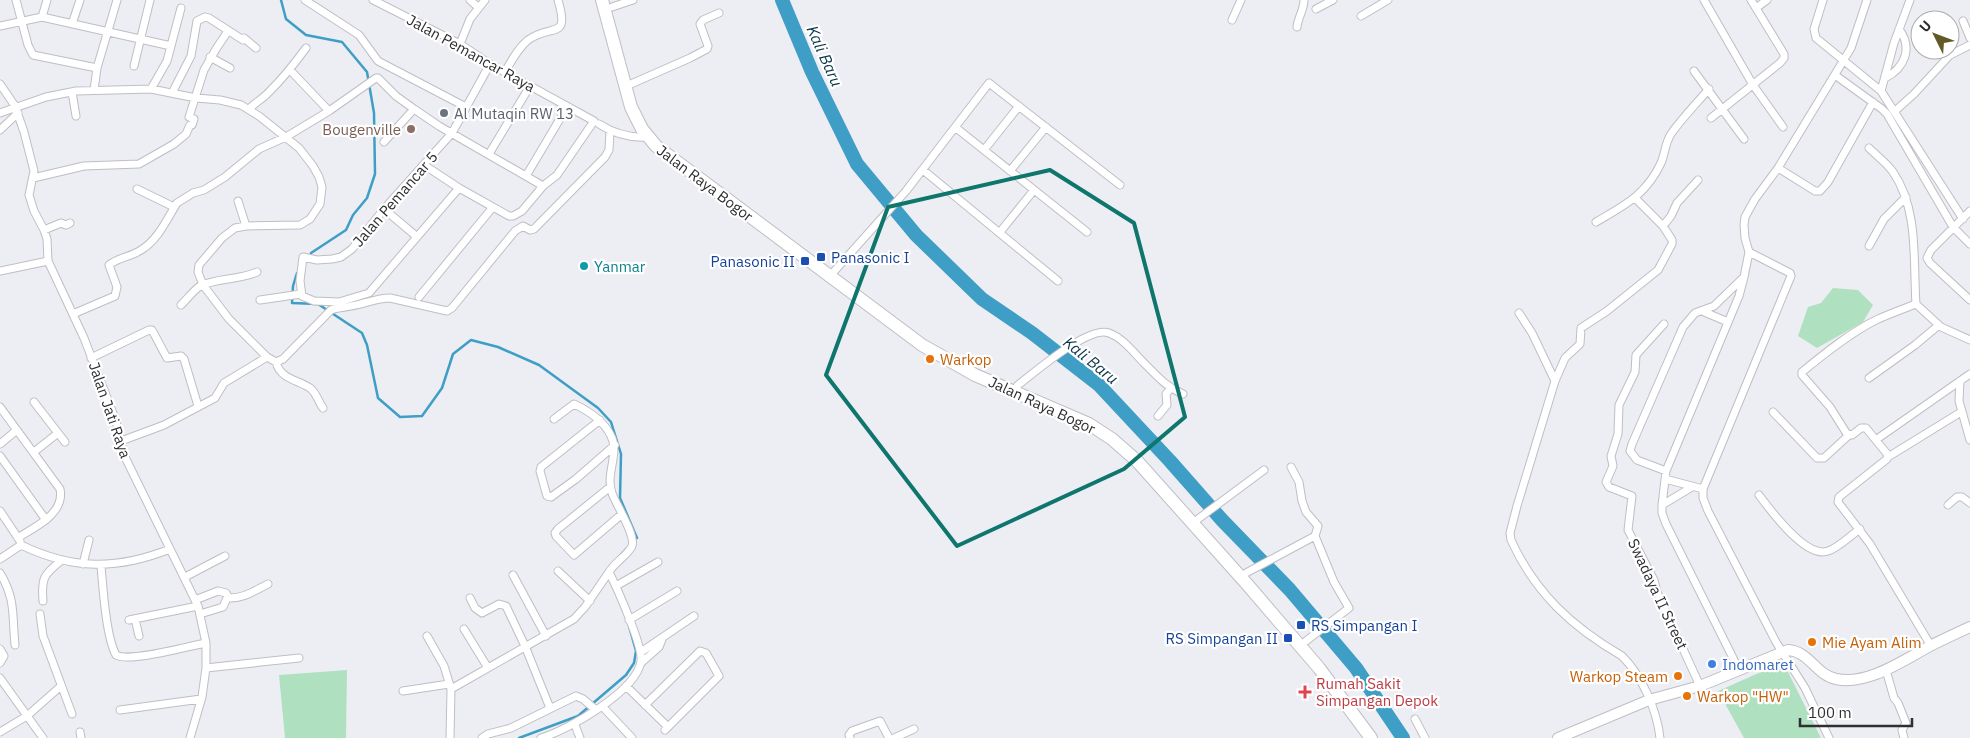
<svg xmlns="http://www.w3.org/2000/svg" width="1970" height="738" viewBox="0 0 1970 738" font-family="'IBM Plex Sans',sans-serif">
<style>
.green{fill:#afe1c1}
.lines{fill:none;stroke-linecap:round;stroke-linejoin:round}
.stream{stroke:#3e9ec6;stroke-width:2.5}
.river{stroke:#3e9ec6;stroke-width:14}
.street-casing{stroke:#bebec4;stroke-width:9}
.secondary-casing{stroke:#bebec4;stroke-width:12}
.highway-casing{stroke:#bebec4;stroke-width:14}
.street{stroke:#fff;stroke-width:7}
.secondary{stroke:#fff;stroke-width:10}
.highway{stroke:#fff;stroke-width:12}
.marked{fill:none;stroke:#0f766e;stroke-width:4;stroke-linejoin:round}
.worship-dot{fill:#6b7280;stroke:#fff;stroke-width:2}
.education-dot{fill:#8d6e63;stroke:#fff;stroke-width:2}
.transit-dot{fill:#1a4fb4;stroke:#fff;stroke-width:2}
.culture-dot{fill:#0f9aa8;stroke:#fff;stroke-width:2}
.food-dot{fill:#e8710a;stroke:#fff;stroke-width:2}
.shop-dot{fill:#3f7fe0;stroke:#fff;stroke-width:2}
.health-dot{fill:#e0444e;stroke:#fff;stroke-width:2}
.labels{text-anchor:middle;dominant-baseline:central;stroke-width:4.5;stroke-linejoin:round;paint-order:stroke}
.street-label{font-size:15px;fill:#2f2f32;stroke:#fff}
.worship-label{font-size:15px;fill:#5b616d;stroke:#fff;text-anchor:start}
.education-label{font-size:15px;fill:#785e54;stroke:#fff;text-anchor:end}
.transit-label{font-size:15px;fill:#164399;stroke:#fff;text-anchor:start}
.culture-label{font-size:15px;fill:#0d838f;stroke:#fff;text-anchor:start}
.food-label{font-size:15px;fill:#c56008;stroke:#fff;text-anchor:start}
.shop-label{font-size:15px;fill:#366cbe;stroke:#fff;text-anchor:start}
.health-label{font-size:15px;fill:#be3a42;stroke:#fff;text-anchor:start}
.water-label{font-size:16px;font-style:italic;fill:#0a3647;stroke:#fff}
</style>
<rect width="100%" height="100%" fill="#edeef4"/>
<!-- green -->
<path class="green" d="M1833,288L1858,290L1873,305L1863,322L1817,348L1798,336L1808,307L1821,303Z
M1779,664L1785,666L1821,738H1744L1718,691Z
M347,670L346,738H285L279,675Z"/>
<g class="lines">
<!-- stream -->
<path class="stream" d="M281,0L286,19L306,35L342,42L367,72L374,113L375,174L367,198L353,215L346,230L311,253
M297,273L293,286L292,303L318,304L362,333L367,345L378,398L400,417L422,416L442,388L453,354L471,340L498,347L539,365L598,408L611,422L621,454L620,498L637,538
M617,559L627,548
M519,738L578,716L626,675L634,663L636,651L629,626"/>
<!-- river -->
<path class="river" d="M782,0L812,72L857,164L916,235L982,299L1032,333L1099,385L1170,461L1222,520L1290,590L1356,668L1403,738"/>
<defs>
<path id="street" d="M16,0L28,45L33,55L97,68
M305,0L359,35L378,61L466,107
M373,0L460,44L490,64L594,121L557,175L543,186L522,211L513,216H509L459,188L424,165
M470,0L478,7
M1704,0L1753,85L1783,127
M1823,0L1814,29L1816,38L1881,91L1963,219
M612,7L633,0
M1756,8L1767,0
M1316,9L1333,0
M1361,16L1388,0
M42,17L47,0
M1232,20L1241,0
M1963,21L1970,38
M72,24L80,0
M0,26L42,17L171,46
M1297,27C1298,17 1304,10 1304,0
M460,44L470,19L485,0
M210,57L230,68
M134,66L150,0
M290,70L329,111
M1694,71L1744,139
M505,72C512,60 518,48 528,40C552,23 570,41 558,0
M1835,75L1882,109L1887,114L1953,227L1970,244
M1885,78C1905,68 1913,48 1899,29
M0,84L15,106L24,132L34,171L29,195L34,211L44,230L47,239L48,261L84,338L116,421L124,455L198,606L206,643V668L202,697L190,738
M631,84L690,58L707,49L708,46L700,24L703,20L719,13
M151,89L167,61L181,8
M94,90L97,68L117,0
M1881,91L1894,43L1910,0
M72,92L76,116
M172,93L191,56L197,21L205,17L209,18L243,40L244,38L256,48
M249,109C256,102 264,98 270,91C283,78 295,63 306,48
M1895,111L1914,94L1950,55L1970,45
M0,113L46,97L76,91L151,89L196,98L220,100L241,105L259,116L299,148L313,166L319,177L322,187L320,204L310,219L300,225L246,226L235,228L222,238L199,265L198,272L203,285L229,319L267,357L276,362L283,359L331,310C337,307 344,308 351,306C365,304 376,298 390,298L447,311L452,308L515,231L523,226L530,230L534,229L605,157L609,150L610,131
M1711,118L1780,63L1784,58V54L1751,0
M599,124C613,133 630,138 647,137
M955,127L1087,232
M0,130L18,113
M384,142L414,109L439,126L543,186
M1869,148C1877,156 1887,163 1893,172C1919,210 1913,261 1916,304L1941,327L1970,340
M984,150L1019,106
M489,154L530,86
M1778,168L1815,191H1820L1828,182L1873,102
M923,170L1058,281
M1010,171L1046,127
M526,176L567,107
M33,178L84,166L139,164L174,144L186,134L190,125H192L194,119L189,117L204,70L216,49L228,31
M459,188L369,293L339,302L314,301L302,296L300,281L303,257L317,260L332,259L341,257L352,249L384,209L452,133L490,64
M137,189L174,207
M1635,198L1663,226
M238,201L246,226
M384,209L416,236
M1970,211L1931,250L1927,258L1930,263L1970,300
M1596,222C1625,205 1646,195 1661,163C1665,154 1665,143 1671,134C1682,118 1696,104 1709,89
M44,230L61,223L66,225L70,223
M1000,232L1034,190
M1869,246L1884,219L1906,197
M1749,252L1790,273L1791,276L1703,489V498L1708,511L1776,642L1805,688L1829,738
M0,271L48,261
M830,276L906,191L989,83L1120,185
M419,297L493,207
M260,300L301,294
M1916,304C1903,309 1889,314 1876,320C1850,333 1825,353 1802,372V375L1830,407L1847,434L1852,435L1861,428H1866L1888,455L1887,459L1839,497L1838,502L1870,544L1931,646
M181,305C187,299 193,291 200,286C215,278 240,280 257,272
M1702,311L1728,322
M1519,313L1532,333L1555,381L1517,506L1510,533L1511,540C1535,593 1572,627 1622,656C1642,676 1657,710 1660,738
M73,314L115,296L117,287L109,265C119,257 131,257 141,250C158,240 167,219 177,203L193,193L204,190L225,177L259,149L286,137L329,111L376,78H378L396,96L414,109
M1664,324L1636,355L1635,372L1619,405L1618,434L1611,456L1613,466L1606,482L1609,487L1632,496L1628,530L1654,580L1657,592L1700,686
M91,358L149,330H152L167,358L181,356L184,359L198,406
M276,362C280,379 298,380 310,388C316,392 319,403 323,408
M1869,378L1915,345L1939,325
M1555,381L1565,358L1580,344L1581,328L1607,311L1658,270L1672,244V240L1663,226L1671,216L1677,203L1698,180
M1960,381L1959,401L1970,440
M1014,391L1018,385C1035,372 1089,325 1109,333C1123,338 1134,353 1144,363C1156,375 1166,387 1183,394
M34,402L65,442
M0,407L60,489C65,513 37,526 19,537
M1773,412L1817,458H1824L1849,435
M1158,416L1167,405L1166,394L1170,389
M600,420L541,467L540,471L547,496L551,497L576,479L615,445
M1877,439L1970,374
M121,441L164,425L215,398L224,383L267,357
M0,444L17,430
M34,452L58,433
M0,456L46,520
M1888,457L1961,412
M1291,467L1299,482L1302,501L1306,512L1318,526L1315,536L1334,582L1349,608L1306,641
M1666,471L1637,460L1630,451L1632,444L1683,327L1695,313L1714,306L1744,277
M1665,479L1703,489
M610,487L558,529L555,533L556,536L574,555L622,514
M1759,495C1771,511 1806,559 1828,551C1838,548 1851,535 1860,529
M1662,505L1692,487
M1948,505L1957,497H1962L1970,503
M0,511L20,541
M1198,519L1264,470
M0,559L21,545C73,570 117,570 170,549
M83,564L89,540
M101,566C103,588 106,637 116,655C129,663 189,646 206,643
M558,571L590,601
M0,573C16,599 12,616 15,645
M1246,573L1315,536
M513,575L546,636
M185,577L225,556
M616,586L658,562
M470,598L475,608L482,613L499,604L506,606L525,646L550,708
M195,600L218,591L226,593L229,598
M43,601C41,578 44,574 62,560
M40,614L43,636L72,714
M200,614L223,607L227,598C243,599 254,591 268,584
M135,619L139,636
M129,620L198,606
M629,620L677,591
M464,629L488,668
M427,636L444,666L451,689L450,738
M0,649L4,656L0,663
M641,652L694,616
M641,663L659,647L663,637
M206,668L299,658
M1739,670L1666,524L1662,513V505L1666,471L1739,296L1744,277L1749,252L1745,238L1744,225L1745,217L1755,199L1778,168L1851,48L1867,0
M1886,670L1894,698L1898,703L1906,723L1902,730L1904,738
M0,678L43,738
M626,686L668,727
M451,689L574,619L585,607L609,572
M403,691L449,684
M645,705L700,651L706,653L719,676L665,730
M602,706L632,738
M120,710L201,699
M1415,719L1425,738
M575,725L580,738
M0,732L27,716L61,686
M80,732L81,738
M482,738L488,734L511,728L576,696L583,699L596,710
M541,738C568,730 637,691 641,661C643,646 617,588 609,572C614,563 629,554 632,546C636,535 616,505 612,493C605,474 620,453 611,436C604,421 589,411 574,404L554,419
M850,738L849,735L852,731L880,721L889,738
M894,738L914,729"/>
<path id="secondary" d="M1558,738L1649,700L1700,686L1788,650C1809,651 1816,675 1836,679C1868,686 1905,659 1932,645C1944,639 1957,633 1970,627"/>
<path id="highway" d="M602,0L631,107L642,129L656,146L922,345L975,375L1089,424L1112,439L1137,461L1246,583L1319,668L1371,738"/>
</defs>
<!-- street casing -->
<use href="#street" class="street-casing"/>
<!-- secondary casing -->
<use href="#secondary" class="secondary-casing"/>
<!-- highway casing -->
<use href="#highway" class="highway-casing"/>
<!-- street -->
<use href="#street" class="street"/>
<!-- secondary -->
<use href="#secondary" class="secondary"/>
<!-- highway -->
<use href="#highway" class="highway"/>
</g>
<!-- marked area -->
<path class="marked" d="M1050,170L1134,223L1185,417L1124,469L957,546L826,375L888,207Z"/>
<!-- markers -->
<circle class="worship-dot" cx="444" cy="113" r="5"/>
<circle class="education-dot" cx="411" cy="129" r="5"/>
<g class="transit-dot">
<rect x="816" y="252" width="10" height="10" rx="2.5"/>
<rect x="800" y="256" width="10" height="10" rx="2.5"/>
<rect x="1296" y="620" width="10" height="10" rx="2.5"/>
<rect x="1283" y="633" width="10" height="10" rx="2.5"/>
</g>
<circle class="culture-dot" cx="584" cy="266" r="5"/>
<g class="food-dot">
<circle cx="930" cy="359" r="5"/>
<circle cx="1812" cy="642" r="5"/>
<circle cx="1678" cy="676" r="5"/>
<circle cx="1687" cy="696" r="5"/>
</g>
<circle class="shop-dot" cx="1712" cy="664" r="5"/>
<path class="health-dot" d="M1302.5 684.5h5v5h5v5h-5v5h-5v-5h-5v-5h5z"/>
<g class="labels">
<!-- street labels -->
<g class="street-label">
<text transform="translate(471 53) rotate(29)">Jalan Pemancar Raya</text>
<text transform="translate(705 183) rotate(37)">Jalan Raya Bogor</text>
<text transform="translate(395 199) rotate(-49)">Jalan Pemancar 5</text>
<text transform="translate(1042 405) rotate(25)">Jalan Raya Bogor</text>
<text transform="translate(110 410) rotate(71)">Jalan Jati Raya</text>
<text transform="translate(1658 594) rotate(65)">Swadaya II Street</text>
</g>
<!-- worship labels -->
<g class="worship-label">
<text x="454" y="113">Al Mutaqin RW 13</text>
</g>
<!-- education labels -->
<g class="education-label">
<text x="401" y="129">Bougenville</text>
</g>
<!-- transit labels -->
<g class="transit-label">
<text x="831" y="257">Panasonic I</text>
<text x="795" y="261" text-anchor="end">Panasonic II</text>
<text x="1311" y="625">RS Simpangan I</text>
<text x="1278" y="638" text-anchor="end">RS Simpangan II</text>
</g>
<!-- culture labels -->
<g class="culture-label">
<text x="594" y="266">Yanmar</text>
</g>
<!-- food labels -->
<g class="food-label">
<text x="940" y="359">Warkop</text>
<text x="1822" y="642">Mie Ayam Alim</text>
<text x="1668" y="676" text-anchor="end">Warkop Steam</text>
<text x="1697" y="696">Warkop "HW"</text>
</g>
<!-- shop labels -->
<g class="shop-label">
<text x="1722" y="664">Indomaret</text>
</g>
<!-- health labels -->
<g class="health-label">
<text x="1316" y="683">Rumah Sakit<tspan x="1316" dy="17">Simpangan Depok</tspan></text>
</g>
<!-- water labels -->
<g class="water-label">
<text transform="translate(825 56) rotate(66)">Kali Baru</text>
<text transform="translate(1091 360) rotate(39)">Kali Baru</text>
</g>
</g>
<!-- north arrow -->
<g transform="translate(1935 35) rotate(312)"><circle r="24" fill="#ffffff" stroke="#acacad"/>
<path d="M0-4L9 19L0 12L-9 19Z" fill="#615926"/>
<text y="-8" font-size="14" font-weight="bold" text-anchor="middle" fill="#2f2f32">U</text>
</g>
<!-- scale -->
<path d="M1800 718v8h112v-8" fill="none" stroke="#2f2f32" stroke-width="2.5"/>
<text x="1808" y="718" font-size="15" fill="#2f2f32" stroke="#ffffff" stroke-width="4" paint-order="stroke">100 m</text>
</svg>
